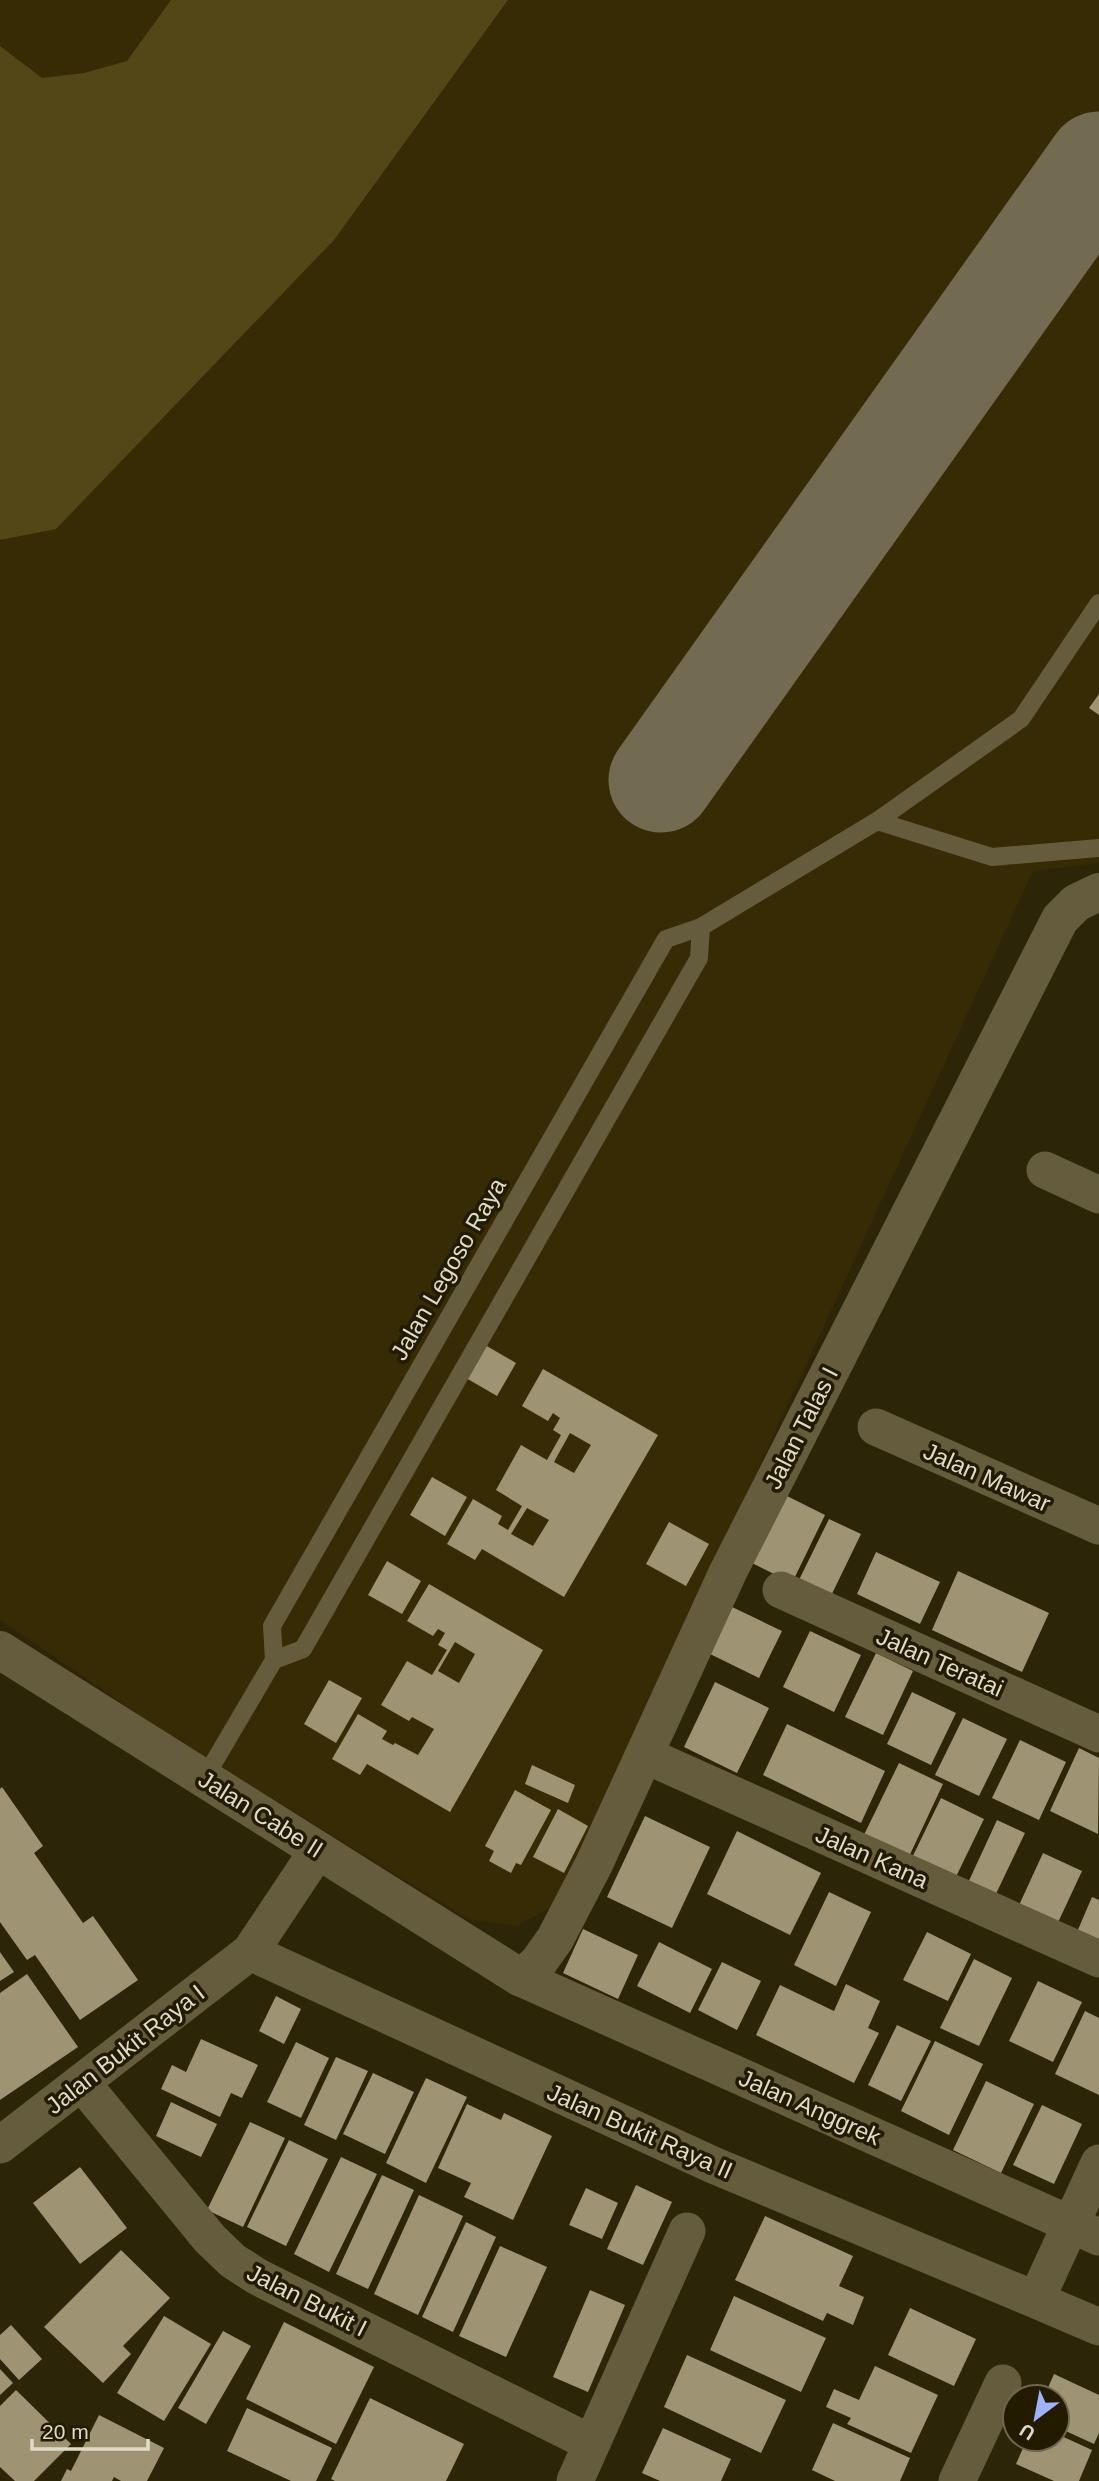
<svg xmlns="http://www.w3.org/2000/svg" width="1099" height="2481" viewBox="0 0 1099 2481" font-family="Arial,sans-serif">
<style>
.built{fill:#362b04}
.green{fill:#544717}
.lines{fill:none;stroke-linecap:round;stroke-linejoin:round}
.taxiway{stroke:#726b52;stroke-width:105}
.building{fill:#9e9474;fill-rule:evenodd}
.service{stroke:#655c3e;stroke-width:18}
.minor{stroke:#655c3e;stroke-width:37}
.tertiary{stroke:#655c3e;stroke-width:38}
.labels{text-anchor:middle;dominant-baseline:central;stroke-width:7;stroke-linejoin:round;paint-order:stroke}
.street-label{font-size:24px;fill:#dfdac9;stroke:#231b00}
</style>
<rect width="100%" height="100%" fill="#2d2507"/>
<!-- built -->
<path class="built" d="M0,0H1099V863L1033,871L559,1903L517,1926L468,1919L166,1733L0,1620Z"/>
<!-- green -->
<path class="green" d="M171,0H508L334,240L56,529L0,540V46L42,78L84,73L127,61Z"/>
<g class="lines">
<!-- taxiway -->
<path class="taxiway" d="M661,780L1099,164"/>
</g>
<!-- building -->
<path class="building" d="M1099,694V715L1089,708Z
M485,1345L516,1363L497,1396L466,1378Z
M543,1369L658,1435L564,1597L482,1549L475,1560L447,1544L473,1499L502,1516L498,1524L508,1530L522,1506L496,1490L521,1445L547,1460L561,1435L553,1430L560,1418L553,1413L548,1421L522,1406ZM570,1433L591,1445L574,1473L554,1462ZM527,1508L549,1520L533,1546L511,1534Z
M432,1477L467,1497L445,1536L410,1515Z
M785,1495L825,1515L792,1583L752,1563Z
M829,1519L861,1534L828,1602L796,1586Z
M669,1522L709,1544L686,1586L646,1564Z
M876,1552L940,1582L920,1624L857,1594Z
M387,1561L421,1581L402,1614L368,1595Z
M958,1571L1049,1613L1022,1672L932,1630Z
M429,1584L543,1650L450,1812L367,1764L360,1775L332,1759L358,1714L387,1731L382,1739L393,1745L395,1743L418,1755L434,1729L412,1717L409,1721L381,1705L407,1661L432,1675L447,1650L438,1645L445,1633L438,1629L433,1636L407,1621ZM455,1642L475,1654L459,1683L438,1671Z
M730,1606L782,1631L759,1678L708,1653Z
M810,1631L861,1655L834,1712L783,1687Z
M876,1653L913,1671L883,1735L845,1717Z
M329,1680L362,1698L336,1743L304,1724Z
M715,1682L769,1708L737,1773L684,1747Z
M912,1692L956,1713L931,1765L887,1744Z
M963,1718L1007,1739L979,1796L935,1775Z
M787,1724L885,1771L861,1823L763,1775Z
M1020,1740L1066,1762L1039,1820L992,1798Z
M1079,1748L1099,1758L1098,1834L1050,1811Z
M899,1763L943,1784L906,1863L861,1841Z
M532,1765L575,1785L568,1803L525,1784Z
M2,1787L43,1846L34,1853L83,1923L93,1916L138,1980L80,2020L35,1955L27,1960L0,1922V1789Z
M515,1790L551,1810L521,1865L516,1863L511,1873L489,1861L494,1851L485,1846Z
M941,1798L984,1819L951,1887L908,1866Z
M558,1809L588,1826L564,1873L533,1857Z
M645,1816L710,1847L672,1928L607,1897Z
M997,1820L1025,1833L994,1898L967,1885Z
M737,1831L821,1873L790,1935L707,1894Z
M1043,1853L1082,1871L1054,1931L1015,1914Z
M829,1892L871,1912L836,1986L794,1965Z
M1092,1897L1099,1900V1942L1077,1932Z
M583,1929L638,1955L618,1999L563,1973Z
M927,1932L971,1954L948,2001L903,1980Z
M659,1942L712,1969L690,2013L637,1986Z
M0,1952L14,1972L0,1981Z
M974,1959L1012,1978L979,2046L940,2028Z
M722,1962L761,1981L737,2030L698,2010Z
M27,1974L78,2047L0,2100V1993Z
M1038,1981L1082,2002L1053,2062L1009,2041Z
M846,1984L880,2001L868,2028L879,2033L854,2083L756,2035L780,1985L834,2011Z
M276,1996L301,2009L284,2044L259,2031Z
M1085,2011L1099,2018V2095L1055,2074Z
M897,2025L931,2041L901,2101L868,2085Z
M201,2039L258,2065L242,2098L231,2093L220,2117L161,2089L172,2065L186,2072Z
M935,2041L983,2064L949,2135L901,2111Z
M296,2042L329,2058L301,2118L267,2102Z
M336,2057L368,2071L336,2140L304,2125Z
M373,2073L414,2092L385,2154L343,2134Z
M426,2078L467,2097L426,2183L386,2163Z
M986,2081L1034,2104L1001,2173L953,2150Z
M171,2102L217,2124L201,2157L156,2136Z
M467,2104L501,2120L504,2113L552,2136L513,2220L464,2197L471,2183L438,2168Z
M1042,2105L1082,2124L1054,2184L1013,2165Z
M250,2122L285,2138L243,2227L207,2210Z
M289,2140L328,2159L286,2246L247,2227Z
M341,2157L377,2174L329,2272L294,2254Z
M80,2167L127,2228L80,2264L33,2203Z
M382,2175L414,2190L368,2289L336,2274Z
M636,2185L672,2202L643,2265L607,2249Z
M586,2188L618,2203L602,2239L569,2225Z
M419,2195L463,2216L418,2315L374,2294Z
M765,2216L853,2256L839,2286L864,2297L853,2325L827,2313L823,2321L735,2280Z
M466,2222L496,2237L453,2332L422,2317Z
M500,2246L547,2267L506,2357L459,2336Z
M121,2250L170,2298L123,2346L131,2354L103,2383L44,2327Z
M590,2290L625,2305L588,2392L553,2377Z
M734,2296L826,2338L801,2392L710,2350Z
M910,2308L976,2339L954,2386L888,2355Z
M164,2316L211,2344L164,2421L117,2393Z
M284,2322L374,2367L336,2444L246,2399Z
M11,2325L42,2359L19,2380L0,2359V2335Z
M223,2331L251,2346L206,2424L178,2408Z
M687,2355L786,2400L761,2453L664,2407Z
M875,2366L938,2395L911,2453L847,2424L851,2418L826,2407L834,2389L859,2400Z
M0,2369L13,2383L0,2395Z
M1054,2374L1099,2395V2433L1094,2444L1057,2427V2397H1044Z
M16,2390L71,2444L34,2481H15L0,2467V2406Z
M370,2398L464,2444L446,2481H335L331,2479Z
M247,2408L332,2448L316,2481H291L227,2451Z
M99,2415L164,2448L147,2481H121L114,2477L112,2481H61L67,2469L71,2471Z
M833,2423L910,2458L900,2481H835L812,2470Z
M663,2428L731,2459L721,2481H660L642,2473Z
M1057,2434L1092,2450L1079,2481H1054L1016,2464L1027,2439H1057Z"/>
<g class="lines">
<!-- service -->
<path class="service" d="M877,821L992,857L1099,848
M274,1660L303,1649L699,958L701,927
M204,1779L274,1660L272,1626L666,939L701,927L877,821L1021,719L1099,603"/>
<!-- minor -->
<path class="minor" d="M1045,1170L1099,1195
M876,1427L1099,1526
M781,1590L1099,1734
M645,1755L1099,1959
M250,1952L713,2165L1036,2300
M521,1978L1099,2237
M82,2083L210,2239L233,2261L258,2277L591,2443
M0,2145L250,1952L318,1850
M1099,2163L1036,2300L1099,2327
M575,2481L687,2231
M957,2481L1003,2383"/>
<!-- tertiary -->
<path class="tertiary" d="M0,1650L521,1978L538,1963L555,1939L594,1864L728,1572L1060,919L1076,903L1099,892"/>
</g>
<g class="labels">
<!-- street labels -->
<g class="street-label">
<text transform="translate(448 1269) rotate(-60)">Jalan Legoso Raya</text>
<text transform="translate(801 1428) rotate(-63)">Jalan Talas I</text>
<text transform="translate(987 1477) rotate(24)">Jalan Mawar</text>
<text transform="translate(940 1662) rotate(24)">Jalan Teratai</text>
<text transform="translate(261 1814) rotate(32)">Jalan Cabe II</text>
<text transform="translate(872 1857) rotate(24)">Jalan Kana</text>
<text transform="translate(125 2049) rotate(-38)">Jalan Bukit Raya I</text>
<text transform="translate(810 2107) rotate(24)">Jalan Anggrek</text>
<text transform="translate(640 2131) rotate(24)">Jalan Bukit Raya II</text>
<text transform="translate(307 2300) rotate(27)">Jalan Bukit I</text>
</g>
</g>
<!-- north arrow -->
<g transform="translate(1036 2418) rotate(212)"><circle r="33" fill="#231b00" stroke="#6e6750" stroke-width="2"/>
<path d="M0-5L12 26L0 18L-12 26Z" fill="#a1b2fd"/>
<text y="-10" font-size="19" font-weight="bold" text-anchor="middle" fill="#dfdac9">U</text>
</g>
<!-- scale -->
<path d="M32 2439v10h116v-10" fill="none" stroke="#dfdac9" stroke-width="3.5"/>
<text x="42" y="2439" font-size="21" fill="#dfdac9" stroke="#231b00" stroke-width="5" paint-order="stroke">20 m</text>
</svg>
